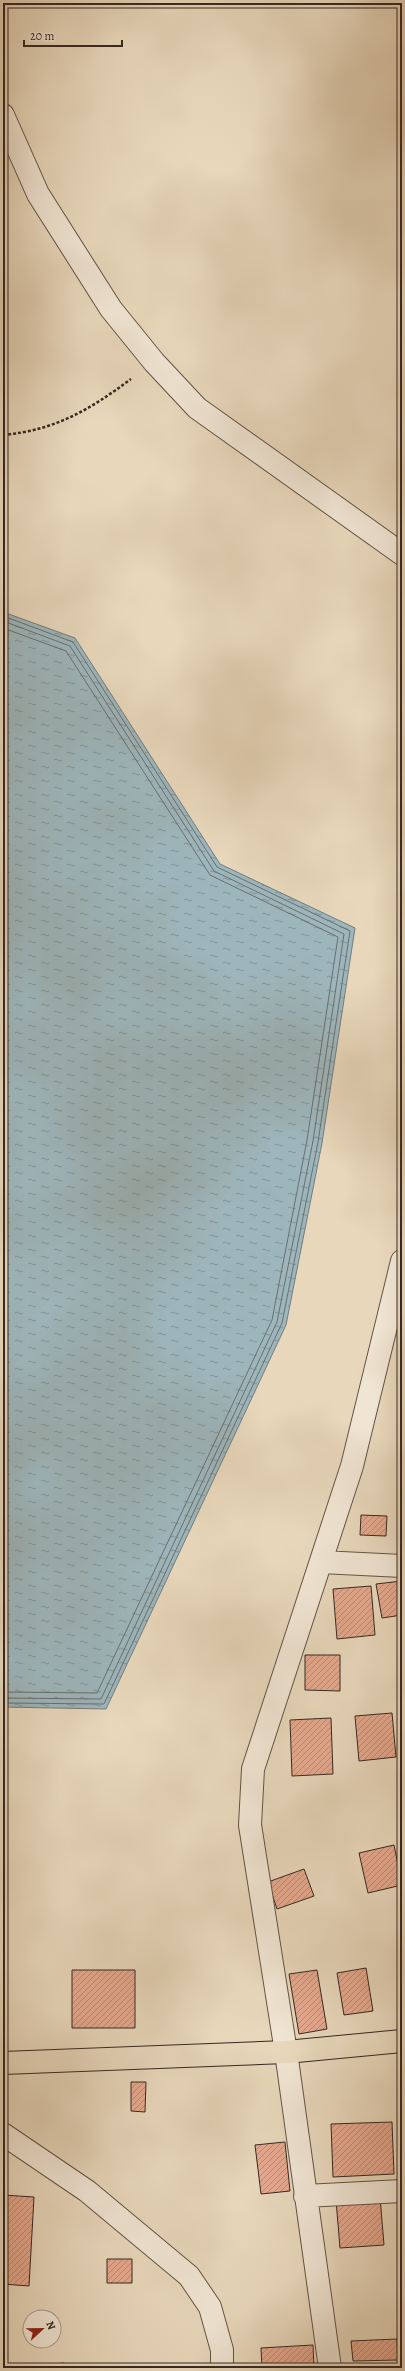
<svg xmlns="http://www.w3.org/2000/svg" width="405" height="2371" viewBox="0 0 405 2371" font-family="Alegreya,serif">
<style>
.water{fill:url(#water-ripples);stroke:#737d7e}
.lines{fill:none;stroke-linecap:round;stroke-linejoin:round}
.shore{stroke:#696f6f;stroke-width:1}
.building{fill:url(#building-hatch);stroke:#352822}
.minor-casing{stroke:#625448;stroke-width:24}
.major-casing{stroke:#352822;stroke-width:24}
.path{stroke:#352822;stroke-width:2.5;stroke-dasharray:3 2;stroke-linecap:butt}
.minor{stroke:#f0e5d3;stroke-width:22}
.major{stroke:#e8d7bb;stroke-width:22}
</style>
<defs>
<pattern id="water-ripples" width="26" height="14" patternUnits="userSpaceOnUse"><rect width="26" height="14" fill="#9db6bc"/><path d="M2 4q2-2 4 0t4 0M15 11q2-2 4 0t4 0" fill="none" stroke="#819498"/></pattern>
<pattern id="building-hatch" width="6" height="6" patternUnits="userSpaceOnUse"><rect width="6" height="6" fill="#e5a98f"/><path d="M-1 1l2-2M0 6l6-6M5 7l2-2" fill="none" stroke="#ba8a74"/></pattern>
</defs>
<rect width="100%" height="100%" fill="#e8d7bb"/>
<filter id="stains"><feTurbulence type="fractalNoise" baseFrequency=".005" numOctaves="4"/><feColorMatrix values="0 0 0 0 .2 0 0 0 0 .09 0 0 0 0 .02 0 0 0 .5 -.17"/></filter>
<radialGradient id="worn" r=".72"><stop offset=".6" stop-color="#630" stop-opacity="0"/><stop offset="1" stop-color="#630" stop-opacity=".3"/></radialGradient>
<!-- water -->
<path class="water" d="M3,612L75,638L220,864L355,928L322,1143L286,1325L106,1709L3,1707Z"/>
<g class="lines">
<!-- shore -->
<path class="shore" d="M3,616L73,642L217,867L350,931L318,1142L282,1323L104,1704L3,1703
M3,621L70,646L214,871L344,934L313,1141L277,1322L101,1699L3,1698
M3,628L66,651L210,875L338,937L307,1140L272,1320L97,1693L3,1692"/>
</g>
<!-- building -->
<path class="building" d="M361,1515L387,1516L386,1536L360,1535Z
M402,1581V1615L382,1618L376,1584Z
M371,1586L375,1635L337,1639L333,1589Z
M305,1655H340V1691L305,1690Z
M392,1713L396,1757L359,1761L355,1716Z
M331,1718L333,1774L292,1776L290,1720Z
M394,1845L402,1885L368,1893L359,1853Z
M304,1869L314,1896L277,1909L268,1882Z
M366,1968L373,2011L344,2015L337,1973Z
M72,1970H135V2028H72Z
M317,1970L327,2029L299,2034L289,1974Z
M131,2082H146L145,2112L131,2111Z
M392,2122L394,2174L333,2177L331,2124Z
M285,2142L290,2191L261,2194L255,2145Z
M3,2195L34,2197L29,2286L3,2284Z
M380,2197L384,2245L340,2248L336,2200Z
M402,2199V2238H400L398,2200Z
M107,2259H132V2283H107Z
M397,2339L398,2360L353,2361L351,2341Z
M313,2345L314,2368H262L261,2348Z
M64,2363V2368H10Z"/>
<g class="lines">
<defs>
<path id="minor" d="M3,115L38,194L111,309L154,362L197,408L402,554
M321,1562L402,1566
M3,2134L87,2191L189,2276L210,2307L222,2350V2368
M305,2196L402,2191
M330,2368L286,2052L250,1825L253,1769L352,1466L402,1261"/>
<path id="major" d="M3,2063L286,2052L402,2041"/>
</defs>
<!-- minor casing -->
<use href="#minor" class="minor-casing"/>
<!-- major casing -->
<use href="#major" class="major-casing"/>
<!-- path -->
<path class="path" d="M3,435C56,430 89,410 131,379"/>
<!-- minor -->
<use href="#minor" class="minor"/>
<!-- major -->
<use href="#major" class="major"/>
</g>
<!-- margin -->
<rect width="405" height="2371" fill="none" stroke="#e8d7bb" stroke-width="16"/>
<rect x="4" y="4" width="397" height="2363" fill="none" stroke="#352822" stroke-width="2"/>
<rect x="8" y="8" width="389" height="2355" fill="none" stroke="#352822"/>
<!-- north arrow -->
<g transform="translate(42 2329) rotate(68)"><circle r="19" fill="#f0e5d3" stroke="#a5998c"/>
<path d="M0-3L7 15L0 10L-7 15Z" fill="#8f2418"/>
<text y="-6" font-size="11" font-weight="bold" text-anchor="middle" fill="#352822">N</text>
</g>
<!-- scale -->
<path d="M24 40v6h98v-6" fill="none" stroke="#352822" stroke-width="2"/>
<text x="30" y="40" font-size="12" fill="#352822" stroke="#f0e5d3" stroke-width="3" paint-order="stroke">20 m</text>
<rect width="100%" height="100%" filter="url(#stains)"/>
<rect width="100%" height="100%" fill="url(#worn)"/>
</svg>
